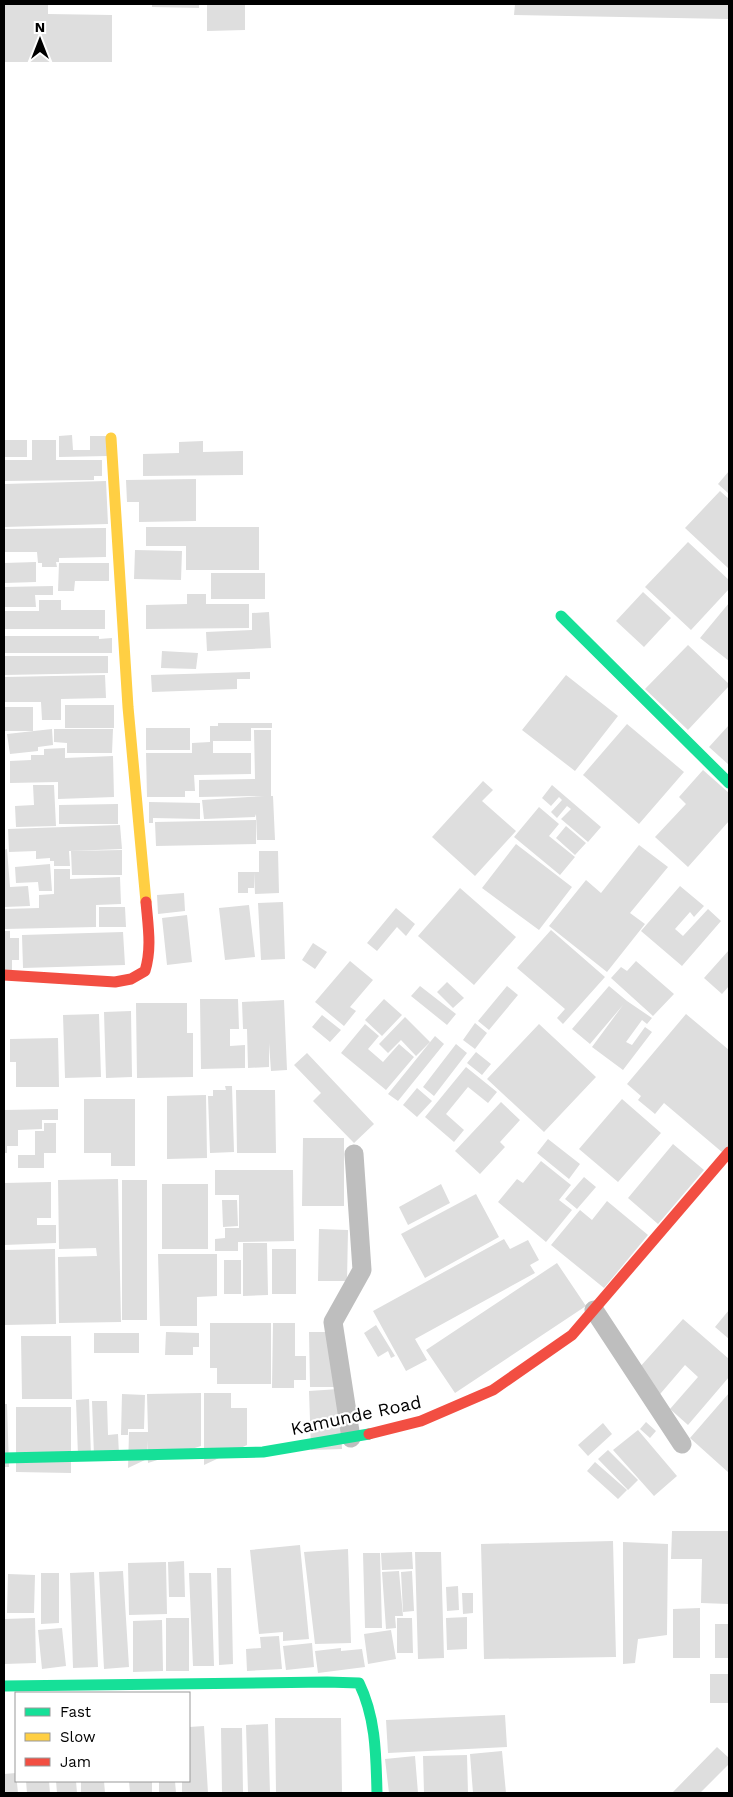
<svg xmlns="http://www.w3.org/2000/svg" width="733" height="1797" viewBox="0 0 733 1797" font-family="'Work Sans',sans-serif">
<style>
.building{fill:#dedede}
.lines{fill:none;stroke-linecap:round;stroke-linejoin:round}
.lane{stroke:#bebebe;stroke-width:19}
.fast{stroke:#16e098;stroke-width:11}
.slow{stroke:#ffcf43;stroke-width:11}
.jam{stroke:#f24e42;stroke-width:11}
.labels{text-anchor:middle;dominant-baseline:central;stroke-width:4.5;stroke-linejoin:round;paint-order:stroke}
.street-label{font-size:18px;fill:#000;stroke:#fff}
</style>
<rect width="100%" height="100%" fill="#fff"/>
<!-- building -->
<path class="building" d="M4,4H48V14L112,15V62H4Z
M152,4H199V8L152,7Z
M207,4H245V30L207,31Z
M515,4H729V19L514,15Z
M72,435L73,450H90V436H108V456L59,457V436Z
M4,440H27V457H4Z
M32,440H56V460H102V476H94V480L4,481V460H32Z
M203,441V452L243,451V475L143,476V454L179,453V442Z
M729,471V494L718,484Z
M196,479V521L139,522V502H127L126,480Z
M106,481L108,524L4,527V484Z
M720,491L729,499V566L728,568L685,528Z
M146,527H259V570H186V546H146Z
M106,528V557L59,558V562H56L57,567H42V563H38L37,552H4V529Z
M688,542L729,580V589L691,630L645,587Z
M135,550L182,551L181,580L134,579Z
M36,562V582L4,583V563Z
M59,563H109V581H75L74,591H58Z
M211,573H265V599H211Z
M53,586V595H35L36,607H4V587Z
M643,592L671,618L644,647L616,621Z
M187,594H206V604H249V628L146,629V605L187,604Z
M39,600H61V610H105V629H4V611H39Z
M729,603V661L700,638Z
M269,612L271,648L207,651L206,632L252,630V613Z
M4,636H99V639L112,638V653H4Z
M688,645L729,684V686L688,730L645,689Z
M162,651L198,653L196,669L161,668Z
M4,656H108V673L4,675Z
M250,672V679H237V689L152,692L151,675Z
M105,675L106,698L61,699V720H42L41,702H4V677Z
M566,675L618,716L575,771L522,730Z
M65,705H114V728H65Z
M4,707H33V731H4Z
M218,723H272V728H251V741H213V753H251V774L194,775L195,791H185V797H147L146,753H192V743L210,742V726H218Z
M627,724L684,772L639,824L583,775Z
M729,725V765L709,747Z
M146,728H190V750H146Z
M52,729L53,745L38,747V751L10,754L7,734Z
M54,729H113L112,753H67V743L54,742Z
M254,730H271V796H273L275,840H257L256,814L255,817L204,819L202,800L264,796L199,797V780L255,779Z
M65,748V758L113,756L114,797L58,799V782L10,783V761L31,760V755H44V749Z
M703,770L729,793V821L688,867L655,837L686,804L679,797Z
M483,781L493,790L482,801L516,831L475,876L432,837Z
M33,785H54L56,826L16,827L15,806L34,805Z
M552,785L601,827L588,842L561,819L571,809L567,806L557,818L551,812L562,800L559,797L551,806L542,798Z
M149,802L200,803V819L153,818V823H149Z
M118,804V824H59V805Z
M539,807L559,824L549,836L575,857L560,875L514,837Z
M256,820V844L156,846L155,822Z
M120,825L122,849L69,851L70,866H54V861H50V858L36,859V851L9,852L8,829Z
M566,826L586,843L575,855L556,838Z
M516,844L572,887L539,930L482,888Z
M639,845L668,867L630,913L645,924L607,972L549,926L586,880L601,893Z
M7,849L10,887L28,886L30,906L4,907V850Z
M122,850V875H72L71,851Z
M259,851H278L279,893L255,894L254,872H259Z
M50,864L52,891H39L38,882L16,883L15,867Z
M54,869H70V879L120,877L121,904L96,905V927L4,929V909L39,908V895L54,894Z
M238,872H254V888H248V893H238Z
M680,886L704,906L694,917L690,912L675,929L683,936L708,909L721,921L682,966L641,931Z
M460,888L516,937L474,985L418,936Z
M184,893L185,911L158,914L157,895Z
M283,902L285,959L261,960L258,903Z
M249,905L255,957L225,960L219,908Z
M99,907H125L126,927H99Z
M396,908L415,924L406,936L397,927L377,951L367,943Z
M187,915L192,962L167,965L162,918Z
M551,930L605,977L563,1024L557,1018L565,1009L517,968Z
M4,931H10V938H19V960H12V970H4Z
M123,932L125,965L23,968L22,935Z
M313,943L327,952L315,969L302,960Z
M729,950V986L722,994L704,978Z
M350,961L373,980L350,1007L356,1011L344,1026L315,1002Z
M636,961L674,994L653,1016L611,978L621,967L627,971Z
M447,982L464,998L453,1008L437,992Z
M420,986L456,1014L447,1025L411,996Z
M507,986L518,995L489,1030L478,1021Z
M609,986L627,1001L652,1018L647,1024L642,1020L626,1042L632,1045L645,1027L652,1032L623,1070L592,1047L623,1005L590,1044L572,1029Z
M200,999H238L239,1029H230V1046L245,1045V1068L201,1069Z
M384,999L402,1015L382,1036L365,1020Z
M284,1000L287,1070L271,1071L269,1043V1067L248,1068L247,1029H243L242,1002Z
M136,1003H187V1033H193V1077L137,1078Z
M131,1011L132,1077L106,1078L104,1012Z
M99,1014L101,1077L65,1078L63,1015Z
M686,1014L729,1050V1158L664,1103L655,1114L638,1100L641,1096L627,1084Z
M322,1015L341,1030L330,1042L312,1027Z
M405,1017L430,1042L416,1056L401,1040L388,1053L379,1044Z
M475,1023L487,1033L475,1049L463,1040Z
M365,1024L379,1036L368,1049L383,1062L399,1044L414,1057L386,1090L341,1053Z
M539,1024L596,1077L544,1132L487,1079Z
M435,1036L444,1044L398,1101L388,1094Z
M58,1038L59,1087H16V1062H10V1039Z
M456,1044L467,1053L434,1096L423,1087Z
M476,1052L491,1064L482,1075L467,1063Z
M307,1053L374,1124L354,1143L313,1101L321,1093L294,1065Z
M466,1067L497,1092L488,1103L468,1087L446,1114L464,1130L454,1142L425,1117Z
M225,1086H232L234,1152L210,1153L208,1096H213V1090H226Z
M417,1088L432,1101L417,1117L403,1105Z
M236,1090H275L276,1153H237Z
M206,1095L207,1158L167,1159V1096Z
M84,1099H135V1166H111V1153H84Z
M622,1099L661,1133L618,1182L579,1149Z
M501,1102L520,1120L500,1142L505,1147L480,1174L455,1151Z
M58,1109V1120H42V1129L18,1130V1146H7V1153H4V1110Z
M44,1123H56V1153H44V1168H18V1155H35V1131H44Z
M303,1138H344V1206H302Z
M548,1139L580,1164L569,1179L537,1153Z
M673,1144L704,1170L658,1224L628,1198Z
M541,1161L571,1185L559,1200L572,1210L546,1242L498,1202L517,1179L523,1183Z
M215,1170H293L294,1241L238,1242V1251H215V1239L225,1238V1228H239V1195H215Z
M584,1177L596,1187L577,1209L565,1199Z
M118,1179L121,1322L59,1323L58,1257L97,1256L96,1248L59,1249L58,1180Z
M122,1180H147V1320H122Z
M51,1182V1218H37V1225H56V1243L4,1245V1183Z
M162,1184H208V1249H162Z
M441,1184L450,1203L408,1225L399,1207Z
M476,1194L499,1237L425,1278L401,1234Z
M222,1200H237L238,1226L223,1227Z
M607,1201L648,1235L604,1288L551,1245L580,1210L592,1220Z
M319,1229L348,1230L347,1281H318Z
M504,1239L510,1249L528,1240L539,1260L530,1265L535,1273L415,1339L427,1360L406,1371L373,1311Z
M243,1243H267L268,1295L243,1296Z
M55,1249L56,1324L4,1325V1250Z
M272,1249H296V1294H272Z
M158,1254H217V1296L197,1297V1326H160Z
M224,1260H241V1294H224Z
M557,1263L586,1306L455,1393L426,1350Z
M729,1310V1339L715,1327Z
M683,1319L729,1359V1377L688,1425L670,1409L698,1377L685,1365L655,1400L630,1378Z
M210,1323H271V1384H217V1368H210Z
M273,1323H295V1356H306V1380H294V1388H272Z
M376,1325L395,1356L391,1358L388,1351L378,1357L364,1333Z
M166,1332L199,1333V1347H193V1355H165Z
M309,1332H334L335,1387H310Z
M94,1333H139V1353H94Z
M21,1336H71L72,1399H22Z
M339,1389L342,1449L311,1450L309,1391Z
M201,1393V1446L148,1463L147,1440V1459L128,1468L129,1432H148L147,1394Z
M204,1393H231V1408H247V1445L204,1465Z
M729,1393V1473L690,1438Z
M122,1394L145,1395L144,1429H128V1435H121Z
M89,1399L91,1456H78L76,1400Z
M92,1401H107L108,1435L118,1434L119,1455L94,1456Z
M4,1404H7L9,1467H4Z
M16,1407H71V1473L16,1472Z
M646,1422L656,1431L650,1438L640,1429Z
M603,1423L612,1434L588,1456L578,1445Z
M638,1430L677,1476L654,1496L613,1450Z
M608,1450L638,1480L628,1490L598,1459Z
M595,1462L627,1490L618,1499L587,1471Z
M672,1531H729V1604L701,1603L702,1559H671Z
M613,1541L616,1657L484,1659L481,1544Z
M623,1542L668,1544L667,1635L638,1639L635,1663L623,1664Z
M300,1545L309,1639L283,1641V1632L259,1634L250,1550Z
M348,1549L351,1643L315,1644L304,1552Z
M412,1552L413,1569L382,1570L381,1553Z
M415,1552H441L444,1658L418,1659Z
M363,1553H380L382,1628H365Z
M184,1561L185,1597H169L168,1562Z
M166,1562L167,1614L129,1615L128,1563Z
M217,1568H231L233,1664L219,1665Z
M123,1571L129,1667L104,1669L99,1572Z
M399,1571L403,1616H395L396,1628L386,1629L382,1572Z
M412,1571L414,1611L403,1612L401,1572Z
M94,1572L98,1667L73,1668L70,1573Z
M41,1573H59V1623L41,1624Z
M189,1573H211L214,1666H193Z
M8,1574L35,1575L34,1613H7Z
M458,1586L459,1610L447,1611L446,1587Z
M462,1593H473V1613L463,1614Z
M700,1608V1658H673V1609Z
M467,1617V1649L447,1650L446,1618Z
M35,1618L36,1663L4,1664V1619Z
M166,1618H189V1671H166Z
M397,1618H412L413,1653H397Z
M162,1620L163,1671L133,1672V1621Z
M715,1624H729V1658H715Z
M62,1628L66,1666L42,1669L38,1630Z
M391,1630L396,1659L368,1664L364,1634Z
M279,1636L282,1669L247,1671L246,1649L261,1648L260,1637Z
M312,1643L314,1667L286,1670L283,1646Z
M341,1648V1651L362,1649L365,1667L318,1673L315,1651Z
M710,1674H729V1703H710Z
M505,1715L507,1747L388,1753L386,1720Z
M275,1718H341L342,1793H276Z
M268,1724L270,1793H248L246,1725Z
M204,1726L208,1793H182V1781H189V1727Z
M221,1728H242L243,1793H222Z
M717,1747L729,1758V1764L700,1793H672Z
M502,1751L506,1793H473L470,1754Z
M467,1755L468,1793H424L423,1756Z
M415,1756L418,1793H389L385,1759Z
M16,1773L18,1793H4V1774Z
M26,1781H49L50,1793H27Z
M56,1781H76L77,1793H57Z
M81,1781H104L105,1793H81Z
M129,1781H152V1793H130Z
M159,1781H175L176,1793H159Z"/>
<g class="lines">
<!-- lane -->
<path class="lane" d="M594,1310L682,1444
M351,1438L333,1322L362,1270L354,1154"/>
<!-- fast -->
<path class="fast" d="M561,616L729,783
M4,1458L263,1452L369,1434
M4,1686L327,1682L359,1683C376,1718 376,1755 377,1793"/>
<!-- slow -->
<path class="slow" d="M111,438L128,707L146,902"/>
<!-- jam -->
<path class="jam" d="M4,975L115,982L131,979L145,971C152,948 148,926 146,902
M369,1434L421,1421L493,1390L572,1335L729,1152"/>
</g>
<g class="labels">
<!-- street labels -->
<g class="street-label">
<text transform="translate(356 1415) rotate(-12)">Kamunde Road</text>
</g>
</g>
<!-- border -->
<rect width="733" height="1797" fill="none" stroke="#000000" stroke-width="10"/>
<!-- legend -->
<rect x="15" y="1692" width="175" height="90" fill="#ffffff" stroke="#999999"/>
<rect x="25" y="1708" width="25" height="8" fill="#16e098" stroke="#999999"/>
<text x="60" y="1717" font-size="15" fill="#000000">Fast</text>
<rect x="25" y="1733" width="25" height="8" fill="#ffcf43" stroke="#999999"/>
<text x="60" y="1742" font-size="15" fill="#000000">Slow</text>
<rect x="25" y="1758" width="25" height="8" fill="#f24e42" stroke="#999999"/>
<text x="60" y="1767" font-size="15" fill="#000000">Jam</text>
<!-- north arrow -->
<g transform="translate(40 40)" stroke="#ffffff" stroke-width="4" paint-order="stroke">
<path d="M0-4L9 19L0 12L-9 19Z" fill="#000000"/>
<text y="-8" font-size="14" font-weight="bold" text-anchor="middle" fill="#000000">N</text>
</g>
</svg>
